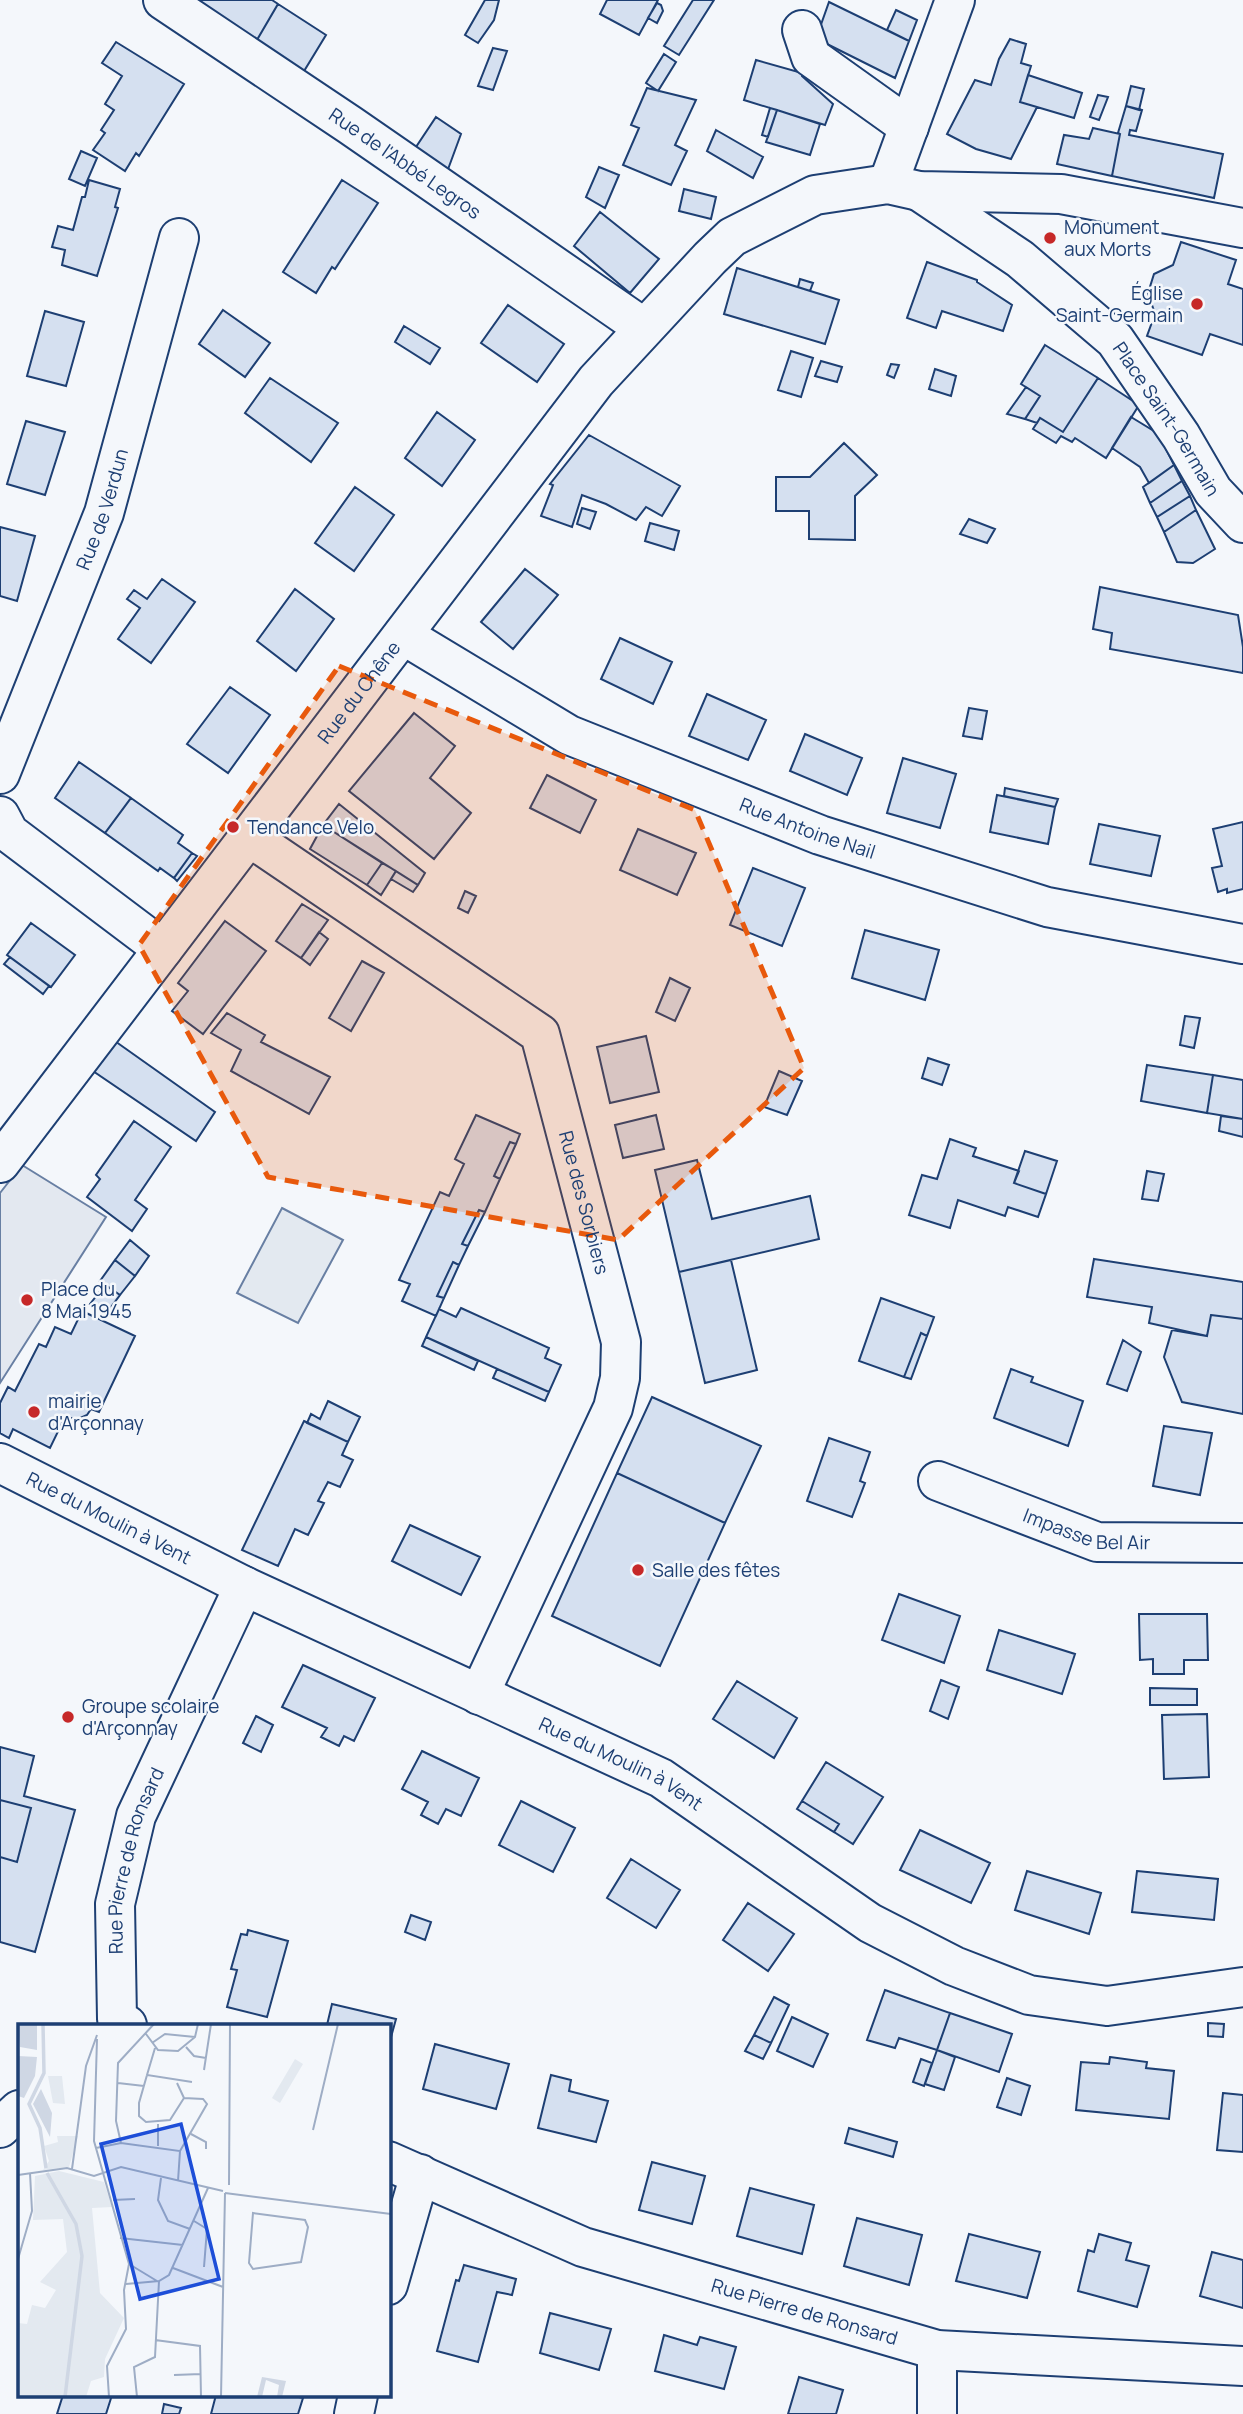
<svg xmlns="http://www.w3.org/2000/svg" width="1243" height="2414" viewBox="0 0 1243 2414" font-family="Manrope,sans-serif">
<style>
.green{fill:#e3e9f0;stroke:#687fa3;stroke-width:2}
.parking{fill:#e3e8f0;stroke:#687fa3;stroke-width:2}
.building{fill:#d5e0f0;stroke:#1d3f73;stroke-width:2}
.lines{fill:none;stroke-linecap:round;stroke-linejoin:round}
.minor-casing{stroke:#1d3f73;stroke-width:42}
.minor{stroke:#f4f7fb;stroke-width:38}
.marked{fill:#e8590c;fill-opacity:0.2;stroke:#e8590c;stroke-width:5;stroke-dasharray:14 9;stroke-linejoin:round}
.poi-dot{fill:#c62828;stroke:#f4f7fb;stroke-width:2.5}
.labels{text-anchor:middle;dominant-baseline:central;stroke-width:5;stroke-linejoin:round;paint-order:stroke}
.street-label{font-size:19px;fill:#1d3f73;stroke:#f4f7fb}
.poi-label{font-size:19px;fill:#1d3f73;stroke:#f4f7fb;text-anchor:start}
.inset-river{fill:none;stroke:#cfd7e4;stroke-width:3.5}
.inset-road{fill:none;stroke:#9eadc5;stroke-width:2}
.view{fill:#1d4ed8;fill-opacity:0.15;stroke:#1d4ed8;stroke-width:3.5}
.inset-edge{fill:none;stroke:#1d3f73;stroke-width:3.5}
</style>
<rect width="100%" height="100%" fill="#f4f7fb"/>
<!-- green -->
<path class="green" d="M282,1208L343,1240L298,1323L237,1293Z"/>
<!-- parking -->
<path class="parking" d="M22,1165L106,1217L0,1383V1193Z"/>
<!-- building -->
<path class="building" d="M188,0H272L278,4L254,45Z
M485,0H499L494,20L478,43L465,35Z
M607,0H658L639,35L600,14Z
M693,0H714L679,55L664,46Z
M829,2L909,41L895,78L819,40L818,33Z
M657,3L661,5L663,11L657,23L648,18Z
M278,4L326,35L301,76L254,45Z
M896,10L917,20L909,41L887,30Z
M1010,39L1026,44L1021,63L1031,66L1020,102L1037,107L1011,159L976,149L947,134L975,80L991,85L999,59Z
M116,42L184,84L139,156L136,153L125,171L93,150L105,133L101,130L114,110L105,104L122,76L102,63Z
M493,48L507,51L493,90L478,86Z
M664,54L676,62L658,91L646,83Z
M756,60L802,73V76L833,104L825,125L744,100Z
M1028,75L1082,93L1074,118L1020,102Z
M1131,86L1144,89L1139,110L1126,106Z
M647,88L696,100L675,145L687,151L671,185L623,165L639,128L631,125Z
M1098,95L1108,97L1099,120L1090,117Z
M1126,106L1142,110L1136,131L1130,130L1129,135L1223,154L1214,198L1112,176L1120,134L1118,133Z
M770,108L777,110L768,137L762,135Z
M777,110L820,124L810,155L766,142Z
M436,117L461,134L447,172L414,150Z
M1093,128L1120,134L1112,176L1057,164L1064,135L1089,139Z
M716,130L763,157L753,178L707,151Z
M81,151L97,158L85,186L69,179Z
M599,167L619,175L605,208L586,197Z
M89,180L120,189L115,207L118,208L97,276L62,265L65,250L52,247L58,226L73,230L82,197H85Z
M342,180L378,203L335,269L332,267L316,293L283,272Z
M684,189L716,197L711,219L679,211Z
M600,212L659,259L630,293L574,246Z
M1181,242L1236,260L1228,284L1243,289V345L1210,334L1202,355L1147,336L1155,314L1148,293L1154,274L1173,265Z
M927,262L977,280V282L1012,305L1003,331L942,311L936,328L907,318Z
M737,268L839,300L825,344L724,314Z
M800,279L813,283L810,291L798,287Z
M508,305L564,344L537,382L481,343Z
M223,310L270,343L245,377L199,344Z
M45,311L84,322L66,386L27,376Z
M404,326L440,348L430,364L395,342Z
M1045,345L1098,378L1063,432L1040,418L1037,423L1025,419L1040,396L1021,384Z
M791,351L813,358L801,397L778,390Z
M821,361L842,367L837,382L815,376Z
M891,364L899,365L894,378L887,375Z
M935,369L956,376L951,396L929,389Z
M270,378L338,423L311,462L245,413Z
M1098,378L1139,405L1106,458L1075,438L1072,442L1061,436L1056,443L1033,429L1040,418L1063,432Z
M1026,387L1040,396L1025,419L1007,414Z
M437,412L475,440L442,486L405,458Z
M1131,417L1162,436L1161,439L1174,465L1149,483L1140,467L1112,448Z
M26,421L65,432L45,495L7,484Z
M589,435L680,486L662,516L646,507L636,520L606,504L582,495L572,527L541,516L553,485L550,484Z
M844,443L877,475L855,496V540L809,539V511H776V477H810Z
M1174,465L1182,481L1150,503L1143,487Z
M1182,481L1190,496L1157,517L1150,503Z
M355,487L394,515L354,571L315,543Z
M1190,496L1196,510L1164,532L1157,517Z
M582,508L596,512L590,529L577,524Z
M1196,510L1215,549L1193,563L1177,562L1164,532Z
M969,519L995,529L987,543L960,534Z
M650,523L679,531L674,550L645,541Z
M0,527L35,536L17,601L0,596Z
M525,569L558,595L513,649L481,622Z
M162,579L195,602L151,663L118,639L140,608L127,599L134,590L147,599Z
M1100,587L1238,615L1243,647V673L1110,649L1112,633L1093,629Z
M295,589L334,619L296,671L257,641Z
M620,638L672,662L653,704L601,679Z
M230,687L270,715L228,773L187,744Z
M707,694L766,720L748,760L689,736Z
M969,708L987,711L982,739L963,736Z
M414,713L455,746L430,778L471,813L434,859L349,791Z
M805,734L862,758L847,795L790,771Z
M903,758L956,774L940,828L887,813Z
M79,762L131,798L105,833L55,798Z
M547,775L596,800L580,833L530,808Z
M1005,788L1058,799L1055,807L1004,796Z
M997,795L1055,807L1048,844L990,832Z
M131,798L183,835L178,843L192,853L174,878L160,868L158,871L105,833Z
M339,804L425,873L418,885L323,825Z
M1243,822V889L1227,893V889L1218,892L1212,868L1222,866L1213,829Z
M1099,824L1160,836L1151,876L1090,864Z
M323,825L382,863L367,885L310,849Z
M638,829L696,853L677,895L620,870Z
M192,853L197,856L177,881L174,878Z
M382,863L396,871L381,895L367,885Z
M753,868L805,888L782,946L730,925Z
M396,871L418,885L413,892L391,879Z
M465,891L476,896L468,913L458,908Z
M302,904L328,920L301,958L276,941Z
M225,921L266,951L203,1034L172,1011L188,991L178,983Z
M31,923L75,955L51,987L7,955Z
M865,930L939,950L925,1000L852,978Z
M319,932L328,939L310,965L301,958Z
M10,957L49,986L43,994L4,964Z
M362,961L384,973L351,1031L329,1018Z
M670,978L690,988L675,1021L656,1012Z
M227,1013L265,1035L261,1042L330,1077L309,1114L231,1071L241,1050L211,1033Z
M1185,1016L1200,1018L1194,1048L1180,1045Z
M646,1036L659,1092L610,1103L597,1047Z
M112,1039L215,1112L196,1141L90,1069Z
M928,1058L949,1065L942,1085L922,1078Z
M1147,1065L1213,1075L1207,1113L1141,1101Z
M779,1071L802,1081L787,1115L764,1107Z
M1213,1075L1243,1080V1119L1207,1113Z
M476,1115L520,1134L516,1144L510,1142L494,1176L500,1179L485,1212L479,1210L462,1244L468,1246L459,1265L453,1262L437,1296L444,1298L436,1316L402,1301L410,1284L399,1280L440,1192L449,1196L464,1164L455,1159Z
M656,1115L664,1149L623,1158L615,1125Z
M1221,1116L1243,1119V1137L1219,1131Z
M134,1121L171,1147L135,1200L147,1209L132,1231L87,1197L100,1179L96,1175Z
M950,1139L976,1148L973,1156L1019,1171L1014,1183L1046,1194L1038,1217L1008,1207L1005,1216L958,1200L950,1228L909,1215L922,1175L937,1179Z
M510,1142L516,1144L500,1179L494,1176Z
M1025,1151L1057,1161L1046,1194L1014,1183Z
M697,1160L712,1219L810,1196L819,1239L679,1272L655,1170Z
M1147,1171L1164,1174L1158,1201L1142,1199Z
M479,1210L485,1212L468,1246L462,1244Z
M130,1240L149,1256L135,1276L115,1260Z
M1094,1259L1243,1282V1319L1211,1315L1207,1336L1149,1323L1152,1307L1087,1297Z
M115,1260L135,1276L120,1295L100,1281Z
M731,1260L757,1370L705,1383L679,1272Z
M453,1262L459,1265L444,1298L437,1296Z
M105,1285L120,1295L105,1315L90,1304Z
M881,1298L934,1317L927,1336L921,1333L904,1377L859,1361Z
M461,1308L549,1348L545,1358L561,1365L549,1392L426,1337L439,1309L456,1317Z
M82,1311L135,1336L99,1412L91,1409L87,1415L78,1419L65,1417L50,1448L13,1429L9,1438L0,1433V1403L8,1387L15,1391L39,1344L46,1347L55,1327L71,1334Z
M1211,1315L1243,1319V1414L1182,1402L1164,1357L1172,1330L1207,1336Z
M921,1333L927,1336L911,1379L904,1377Z
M426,1337L478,1361L474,1370L422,1346Z
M1123,1340L1141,1352L1127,1391L1107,1384Z
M497,1369L549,1392L545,1401L493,1378Z
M1011,1369L1033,1377L1031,1382L1083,1401L1068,1446L994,1418Z
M652,1397L761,1446L725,1523L617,1473Z
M328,1401L360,1417L348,1442L307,1423L311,1414L320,1419Z
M304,1421L348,1442L342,1455L353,1460L340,1487L328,1482L318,1501L324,1503L308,1535L295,1529L278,1566L242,1550Z
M1164,1426L1212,1433L1200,1495L1153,1486Z
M829,1438L870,1452L860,1481L865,1483L852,1517L807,1501Z
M617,1473L725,1523L660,1666L552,1616Z
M410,1525L480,1557L461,1595L392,1561Z
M899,1594L960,1616L944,1663L882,1640Z
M1139,1614H1207L1208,1660H1184V1674H1153V1659L1140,1660Z
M999,1630L1075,1654L1062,1694L987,1670Z
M303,1665L375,1698L354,1741L344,1736L339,1746L321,1737L327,1728L282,1707Z
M941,1680L959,1687L948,1719L930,1711Z
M737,1681L797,1718L774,1758L713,1719Z
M1150,1688L1197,1689V1705H1150Z
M1207,1714L1209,1777L1164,1779L1162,1715Z
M256,1716L273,1725L261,1752L243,1743Z
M0,1747L34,1756L24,1796L75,1810L35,1952L0,1942V1857L17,1862L31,1808L0,1800Z
M422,1751L479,1778L461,1816L446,1809L438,1824L421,1815L428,1802L402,1789Z
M826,1762L883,1797L853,1844L834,1832L839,1824L802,1801Z
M0,1800L31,1808L17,1862L0,1857Z
M521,1801L575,1828L553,1872L499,1845Z
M802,1801L839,1824L834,1832L797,1809Z
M920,1830L990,1863L971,1903L900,1870Z
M631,1859L680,1890L656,1928L607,1898Z
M1027,1871L1101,1893L1089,1934L1015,1910Z
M1137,1871L1218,1879L1214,1920L1132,1912Z
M748,1903L794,1934L768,1971L723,1940Z
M411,1915L431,1922L425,1940L405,1932Z
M248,1930L288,1941L267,2017L227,2007L237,1970L231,1969L241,1934L247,1935Z
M885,1990L950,2013L937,2050L899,2038L895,2048L867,2040Z
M774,1997L789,2005L771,2043L754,2035Z
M332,2004L396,2019L388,2048V2025H327Z
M950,2013L1012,2034L999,2072L937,2050Z
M792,2017L828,2034L813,2067L777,2051Z
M1208,2023L1224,2024L1223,2037L1208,2036Z
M754,2035L771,2043L763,2059L745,2051Z
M435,2044L509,2064L496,2109L423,2089Z
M937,2050L955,2057L944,2090L925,2084Z
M1110,2057L1147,2062L1146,2068L1174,2071L1169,2119L1076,2110L1081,2062L1109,2064Z
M921,2059L932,2063L924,2086L913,2082Z
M551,2075L571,2080L569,2091L608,2101L596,2142L538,2128Z
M1007,2078L1030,2086L1021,2115L997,2107Z
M1223,2093L1243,2095V2152L1217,2150Z
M849,2128L897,2142L893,2157L845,2143Z
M652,2162L705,2176L692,2224L639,2210Z
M750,2188L814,2205L802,2254L737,2236Z
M857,2218L922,2235L909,2285L844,2266Z
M969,2234L1040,2252L1027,2298L956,2281Z
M1099,2234L1131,2243L1126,2260L1149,2266L1137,2307L1078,2291L1088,2250L1094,2252Z
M1212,2252L1243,2260V2308L1200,2296Z
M464,2265L516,2279L512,2295L497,2292L478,2362L437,2351L456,2280L459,2281Z
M550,2313L611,2329L599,2370L540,2353Z
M664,2335L697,2345L700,2337L736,2347L724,2389L655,2371Z
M799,2377L843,2390L836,2414H788Z
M63,2395H112L106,2414H57Z
M216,2395H291L303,2398L298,2414H211Z
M164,2404L181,2408L179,2414H162Z"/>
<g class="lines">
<defs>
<g id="minor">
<path id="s1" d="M163,0L350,125L644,328"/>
<path d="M802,30L811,57L909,127"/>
<path d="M888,184L955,0"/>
<path id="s2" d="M919,191L1020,259L1115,340L1181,436L1213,491L1243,523"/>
<path id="s3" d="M403,635L569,735L820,835L1047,907L1243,944"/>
<path id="s4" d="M0,774L104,513L179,238"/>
<path d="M0,816L9,833L163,949"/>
<path id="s5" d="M248,836L540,1034L621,1342L620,1378L613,1408L479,1695"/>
<path id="s6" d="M0,1163L596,381L710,258L732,237L815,195L888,184L919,191L1061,194L1243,228"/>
<path id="s7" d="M0,1463L244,1586L661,1778L870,1923L954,1966L1029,1995L1107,2006L1243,1987"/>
<path id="s8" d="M938,1481L1097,1542L1243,1543"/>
<path id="s9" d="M127,2025L117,2019L115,1904L136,1816L244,1586"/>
<path d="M0,2128L19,2110"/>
<path id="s10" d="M388,2161L583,2247L937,2350L1243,2366"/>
<path d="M388,2285L420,2174"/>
<path d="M354,2414L358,2395"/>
<path d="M937,2414V2350"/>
</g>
</defs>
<!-- minor casing -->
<use href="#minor" class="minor-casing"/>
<!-- minor -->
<use href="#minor" class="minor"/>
</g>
<!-- marked area -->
<path class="marked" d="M339,666L695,810L804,1068L618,1240L268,1177L139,945Z"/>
<!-- markers -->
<g class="poi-dot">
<circle cx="1050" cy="238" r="7"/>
<circle cx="1197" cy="304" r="7"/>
<circle cx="233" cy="827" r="7"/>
<circle cx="27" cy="1300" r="7"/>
<circle cx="34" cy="1412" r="7"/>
<circle cx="638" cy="1570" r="7"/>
<circle cx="68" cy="1717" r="7"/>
</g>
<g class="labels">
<!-- street labels -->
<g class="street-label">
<text stroke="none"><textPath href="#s1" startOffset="292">Rue de l'Abbé Legros</textPath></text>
<text stroke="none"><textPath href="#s2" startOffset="341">Place Saint-Germain</textPath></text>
<text stroke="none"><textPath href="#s4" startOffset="284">Rue de Verdun</textPath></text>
<text stroke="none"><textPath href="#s6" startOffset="592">Rue du Chêne</textPath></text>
<text stroke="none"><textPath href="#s3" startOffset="450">Rue Antoine Nail</textPath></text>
<text stroke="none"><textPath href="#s5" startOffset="527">Rue des Sorbiers</textPath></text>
<text stroke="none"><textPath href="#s7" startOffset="122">Rue du Moulin à Vent</textPath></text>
<text stroke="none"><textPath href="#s8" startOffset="158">Impasse Bel Air</textPath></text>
<text stroke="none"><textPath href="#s7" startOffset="690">Rue du Moulin à Vent</textPath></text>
<text stroke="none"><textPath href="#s9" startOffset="173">Rue Pierre de Ronsard</textPath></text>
<text stroke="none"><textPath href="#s10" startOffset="444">Rue Pierre de Ronsard</textPath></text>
</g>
<!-- poi labels -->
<g class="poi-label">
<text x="1064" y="227">Monument<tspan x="1064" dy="22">aux Morts</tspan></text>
<text x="1183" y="293" text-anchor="end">Église<tspan x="1183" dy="22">Saint-Germain</tspan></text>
<text x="247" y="827">Tendance Velo</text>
<text x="41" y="1289">Place du<tspan x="41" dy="22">8 Mai 1945</tspan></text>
<text x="48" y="1401">mairie<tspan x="48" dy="22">d'Arçonnay</tspan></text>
<text x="652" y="1570">Salle des fêtes</text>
<text x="82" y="1706">Groupe scolaire<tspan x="82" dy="22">d'Arçonnay</tspan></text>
</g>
</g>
<!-- overview -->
<g transform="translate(18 2024)">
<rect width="373" height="373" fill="#f4f7fb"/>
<path d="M277,35L285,40L262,79L254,74ZM30,52H44L47,80L35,79ZM39,112H60L51,143L25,146L31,137L26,122L40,118ZM41,147L86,158L94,183L74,184L82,269L106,294L87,335L86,353L73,357L68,373H0V299L9,300L14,281L27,284L38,266L22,258L49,228L45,195L15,196L17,152Z" fill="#e3e9f0"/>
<path d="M0,0H19V26L2,23ZM0,32L19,33L17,52L6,74L0,72ZM23,65L34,89L32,113L15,80ZM244,353L268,357L264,373H259L261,361L248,356L244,373H239Z" fill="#cfd7e4"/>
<path class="inset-river" d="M25,0L26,49L11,80L22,104L28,144M29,149L58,200L64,232L47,373"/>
<path class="inset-road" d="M128,10L140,26L160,27L177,13L180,0M79,15L76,117L111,240L106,266L108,305L89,342L91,373M134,19L147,10L177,13M168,23L176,32L188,34M137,24L129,51L174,58M186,46L193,0M129,51L121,79V92L128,98L152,96L166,74L159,59M100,59L126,62M295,106L320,0M173,110L188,118V125M103,119L98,97L100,39L136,0M140,122V100M78,124L103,119L162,127L160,157M162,127L189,80L185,75L166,74M54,145L68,42L79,11M0,151L49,144L76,152L103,143L205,167M143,154L140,176L150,197L172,205M211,161L212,0M207,169L373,190M95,176L117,175M235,189L287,196L290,203L283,238L235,245L231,239ZM176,197L189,205L186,243M102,214L165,221M0,235L14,187L12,149M111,240L139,257M155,244L205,263M108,260L141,257L151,251L190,164M137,316L182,322L183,373M156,351L183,350M119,373L116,343L137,333L141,257M203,373L207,169"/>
<path class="view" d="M163,100L201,255L122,275L83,120Z"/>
<rect width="373" height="373" class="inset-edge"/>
</g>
</svg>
